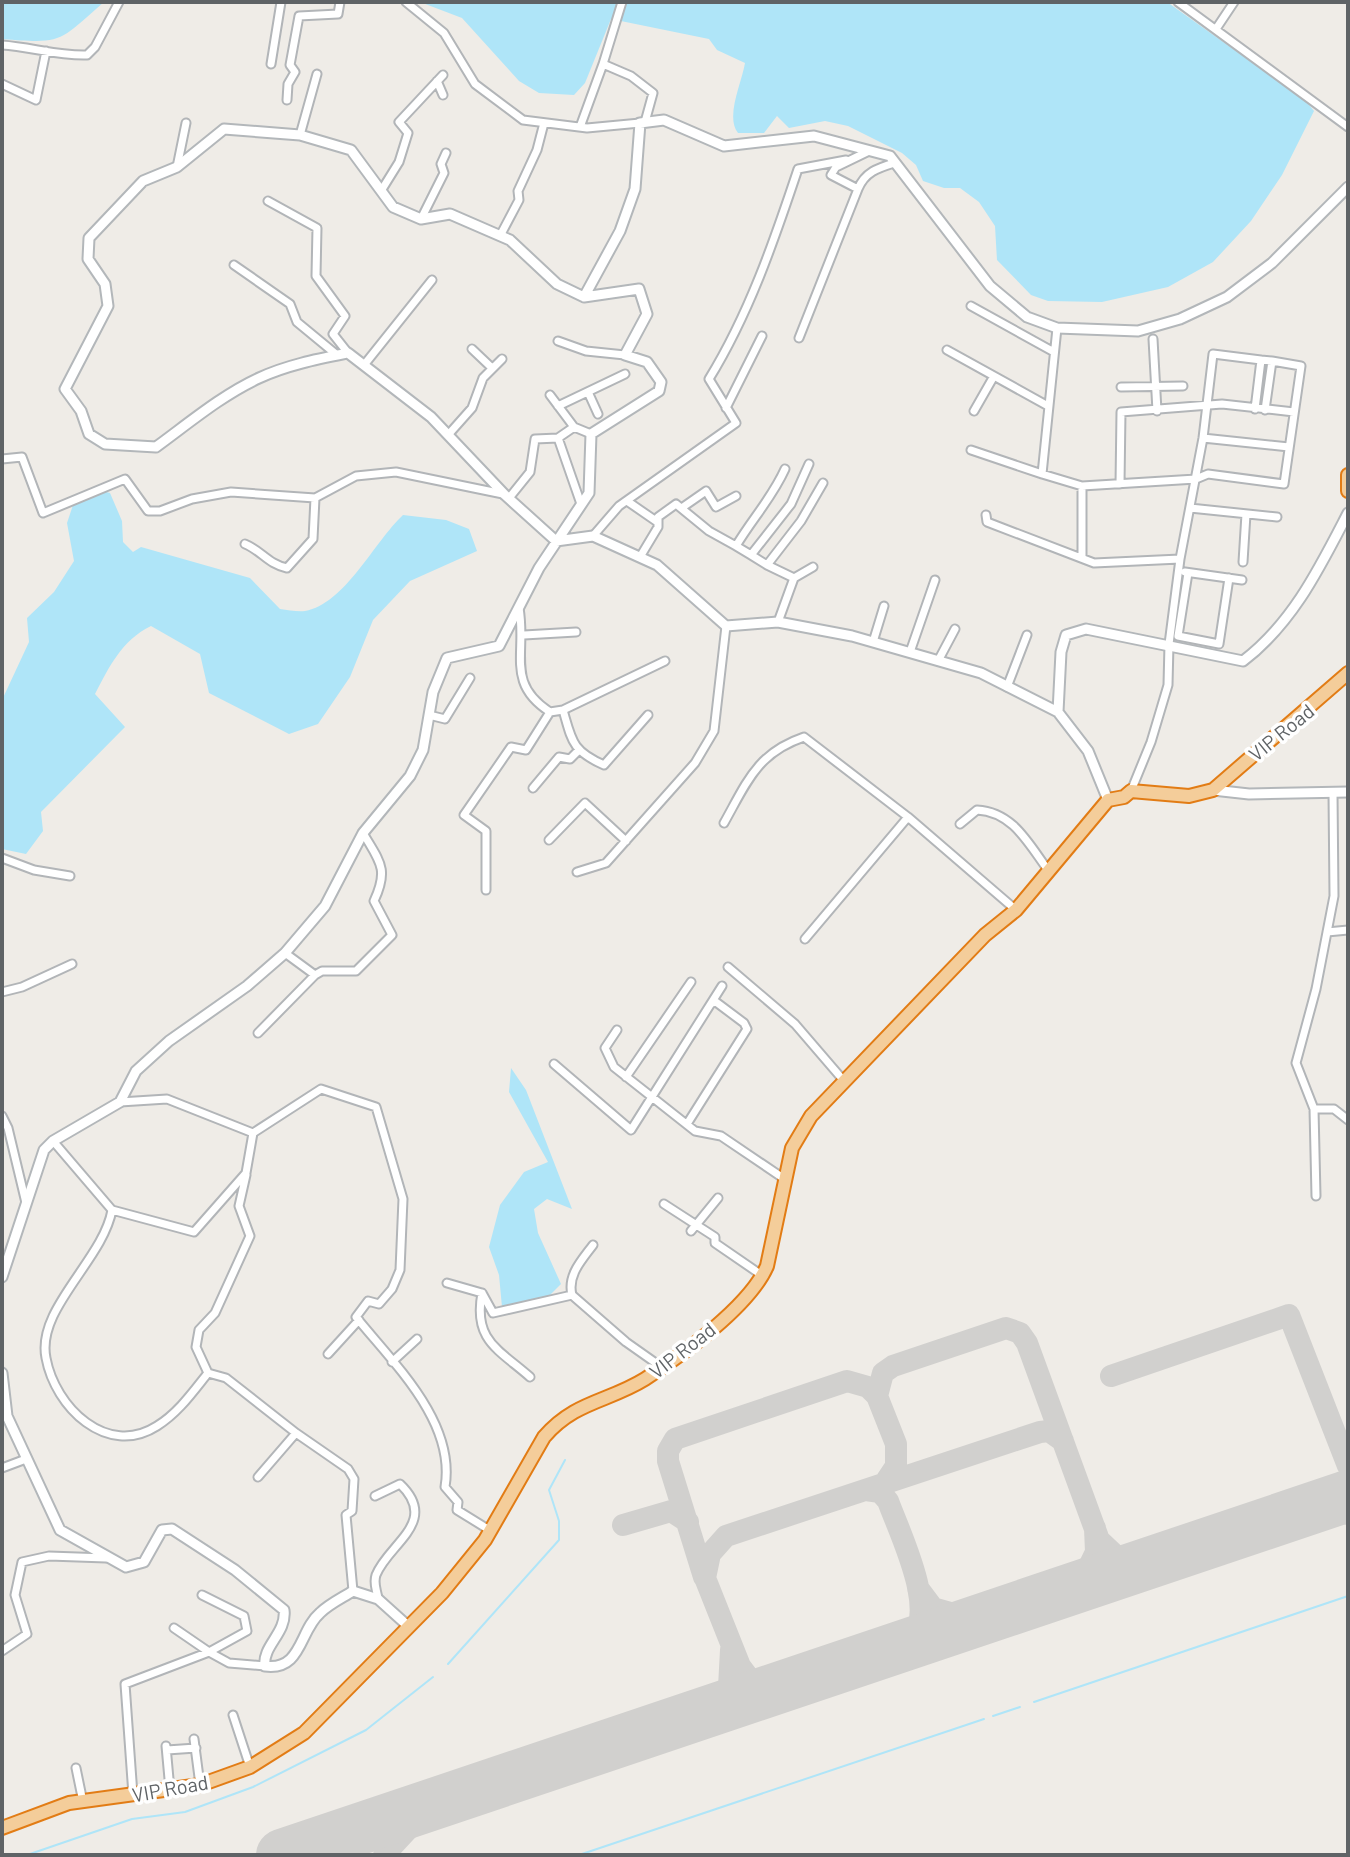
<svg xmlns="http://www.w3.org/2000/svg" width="1350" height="1857" viewBox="0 0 1350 1857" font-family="Barlow,sans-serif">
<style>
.water{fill:#afe5f8}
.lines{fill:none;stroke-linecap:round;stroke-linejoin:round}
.stream{stroke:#afe5f8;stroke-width:2}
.taxiway{stroke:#d1d0ce;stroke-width:22}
.runway{stroke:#d1d0ce;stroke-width:52}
.street-casing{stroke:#b2b5b8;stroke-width:11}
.secondary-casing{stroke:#b3b7ba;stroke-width:13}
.highway-casing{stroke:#e27c15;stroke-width:16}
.street{stroke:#fff;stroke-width:7}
.secondary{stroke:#fff;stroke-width:9}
.highway{stroke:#f4cd9a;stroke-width:12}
.labels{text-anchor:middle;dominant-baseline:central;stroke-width:7;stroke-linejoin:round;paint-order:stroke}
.street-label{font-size:20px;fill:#5f6366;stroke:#fff}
</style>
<rect width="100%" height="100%" fill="#efece7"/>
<!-- water -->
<path class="water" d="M2,2H104C58,42 64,44 2,39Z
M420,2H1167L1306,101L1314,111L1282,175L1251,221L1213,262L1168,287L1102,302L1048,301L1031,295L997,260L995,226L979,202L960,188H944L923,181L916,165L902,153L848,126L825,121L789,128L777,116L764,133H738C725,117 742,82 745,63L717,50L709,39L611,19L585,83L574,95L539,93L519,81L462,18Z
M103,491L110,493L122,521L123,542L133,552L141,547L250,578L280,609C288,610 298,612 305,611C345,604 374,542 403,515L446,520L469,529L477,551L410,581L373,620L350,677L318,724L289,734L209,693L200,654L151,626C122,640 109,667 95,694L125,727L41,812L43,831L26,854L2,849V700L29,642L27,618L54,592L74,561L67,523L73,505Z
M511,1068L526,1090L572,1209L547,1199L534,1209L538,1233L561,1284L539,1306L502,1307L499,1275L489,1247L500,1205L524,1172L548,1162L509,1092Z"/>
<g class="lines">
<!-- stream -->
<path class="stream" d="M448,1664L559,1540V1521L549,1490L565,1460
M1034,1702L1348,1596
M993,1716L1020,1707
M27,1855L132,1819L185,1812L253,1787L366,1730L433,1677
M579,1855L984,1719"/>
<!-- taxiway -->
<path class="taxiway" d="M1111,1376L1289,1315L1348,1466
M877,1396L883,1373L893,1366L1006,1328L1020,1333L1027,1343L1099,1540L1116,1556L1137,1567
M866,1490L880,1492L888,1501C901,1537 940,1613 909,1644
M1323,1505L1348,1514
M623,1525L671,1511L688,1522
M704,1577L668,1461V1451L675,1439L847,1381L868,1387L877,1396L896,1444V1466L884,1484
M1079,1587L1096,1552L1095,1528
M918,1588L933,1608L979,1621
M772,1690L752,1682L740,1666L705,1578L710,1554L726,1536L1040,1432L1049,1431L1063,1441
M713,1710L729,1687L731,1650
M384,1855L424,1812L437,1803"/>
<!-- runway -->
<path class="runway" d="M282,1855L1348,1496"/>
<defs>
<path id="street" d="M406,2L444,33L475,84L523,120L587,128L640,123
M1178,2L1348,127
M1216,29L1234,2
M2,45C31,47 58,56 87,55L95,47L119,2
M271,64L281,2
M603,64L622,2
M437,81L443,95
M2,84L36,100L46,51
M287,100L288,84L295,72L290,65L299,16L338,14L340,2
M580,127L603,64L631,76L653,93L645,122
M300,135L317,74
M177,167L186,123
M858,189C865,172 878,168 894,163
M381,191L399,162L408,133L399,122L443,75
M268,201L317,228L316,276L345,316L333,334L348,353
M421,219L444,173L441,164L446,153
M500,236L519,200L518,191L537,150L544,123
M234,265L290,304L297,322L337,355
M971,306L1054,352
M1057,328L1042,474L1082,486L1196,479L1208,474L1284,484L1301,366L1272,361
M799,338L858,189L831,175L836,167L869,151
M1153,339L1157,411
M558,341L586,351L625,355
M472,349L492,368
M947,350L1048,406
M364,365L432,280
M1121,387L1183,386
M588,392L598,414
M550,395L574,427
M558,406L625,374
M726,408L762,336
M1255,409L1261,360L1272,361L1265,410
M974,411L994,376
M448,435L472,408L483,378L502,359
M1203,438L1289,447
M971,450L1042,474
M2,459L22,457L43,513L125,479L148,511H160L192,499L231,492L315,498L356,476L396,472L503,494
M1120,484L1121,412L1222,404L1294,412
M1082,486V556
M509,498L530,472L535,439L558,438
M627,501L656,521
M581,504L558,438L574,427L591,434
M683,507L706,491L716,507L736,496
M1190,508L1277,517
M986,515L987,522L1094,563L1180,559
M593,536L619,506L736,423L709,379C749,314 774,241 798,169L846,160
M245,544C262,551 268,564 287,568L313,539L315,498
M751,555L736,546C752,519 772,498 785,469
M640,557L658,527V517L676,504L709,531L736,546
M1243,562L1246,514
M767,565L751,555L791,504L809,464
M1185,572L1242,580
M1188,573L1178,636L1219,644L1229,578
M794,578L767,565L801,521L823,483
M519,608C527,653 505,683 550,712L563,710C572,741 572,751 604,765L648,715
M778,622L794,578L813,567
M524,635L576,632
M873,642L884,606
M910,652L935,580
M938,661L955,629
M1007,687L1027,635
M563,710L665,661
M429,715L445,719L470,678
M533,788L559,757L570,759L579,750
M1131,791L1151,742L1168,685L1169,644L1180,559L1203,438L1213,354L1261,360
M724,823C747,782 757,753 804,737L908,817L1016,910
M960,824L977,810C1013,812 1028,843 1048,870
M549,840L585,803L626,841
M2,858L34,870L70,876
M577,872L606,863L695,763L714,731L726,626
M486,890V831L464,815L511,747L526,750L550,712
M1327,932L1348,930
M805,939L908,817
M285,953L315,975L322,971H356L392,935L374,901C389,869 380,862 363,833
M728,967L795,1024L844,1081
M2,992L22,987L72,964
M617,1030L605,1048L614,1067L695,1131L721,1136L786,1180
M258,1033L315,975
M554,1064L631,1130L722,986
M626,1077L691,982
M120,1102L167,1099L253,1133
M1314,1109H1334L1348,1120
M2,1116L8,1128L26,1203
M687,1124L747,1029L744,1023L716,1002L712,1003
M53,1141L112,1210C103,1260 36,1309 46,1358C55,1407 107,1458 157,1426C178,1413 192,1393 208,1373L196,1347L199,1330L215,1313L250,1236L239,1206L246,1175
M1316,1196L1314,1109L1296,1063L1316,989L1334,896L1333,793
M664,1204L715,1237V1243L763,1276
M112,1210L194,1232L246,1173L253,1133L321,1089L376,1107L403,1199L400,1270L392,1289L379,1304L368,1301L356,1317C394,1364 456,1422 445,1487L458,1502L457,1510L491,1531
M691,1231L718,1198
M593,1245C582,1260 567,1275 572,1295L626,1342L660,1366
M447,1283L482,1293L493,1313L572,1295
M482,1293C473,1340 498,1349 530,1377
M328,1354L359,1320
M392,1362L417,1339
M208,1373L226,1378L296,1433L258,1477
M296,1433L348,1469L354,1479L352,1511L346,1515L353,1591
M2,1468L26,1459
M375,1496L400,1484C440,1522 388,1544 376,1575C373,1584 377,1590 378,1599
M174,1628L209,1652L247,1631L244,1616L202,1595
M2,1651L27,1634L15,1595L22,1562L49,1556L106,1558
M233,1715L250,1767
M194,1739L200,1785
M166,1746L170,1790
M167,1750L196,1748
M76,1768L83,1802
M133,1795L125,1684L209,1652L229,1663L265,1666"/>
<path id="secondary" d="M584,297L620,231L635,189L640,123L664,120L724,146L814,136L890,156L990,286L1027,317L1057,328L1138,331L1180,319L1227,297L1272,263L1348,187
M1058,712L1061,652L1066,635L1086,629L1243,661C1293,623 1320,567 1348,513
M1213,790L1249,794L1348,792
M2,1277L44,1150L53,1141L120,1102L136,1071L169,1041L247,986L285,953L325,906L363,833L410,776L423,750L433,692L447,658L499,646L539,568L589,493L591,434L659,391L661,382L647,362L625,355L647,314L639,289L584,297L557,284L510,240L450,214L421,219L393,207L351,150L300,135L224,129L177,167L143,181L89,238L88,259L105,284L108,306L65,389L81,411L89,434L105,444L156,447C189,423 222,395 259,378C287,365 318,359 348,353L431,417L505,495L556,541L593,536L657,565L726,626L778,622L852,636L981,673L1058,712L1088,751L1108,800
M2,1373L7,1416L60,1530L126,1567L144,1562L162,1530L172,1529L235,1570L284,1610C287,1633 262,1646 265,1666C302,1671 299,1631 320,1613C329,1604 342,1598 353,1591L378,1599L408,1626"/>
<path id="highway" d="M1348,475V491
M2,1828L69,1803L200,1785L250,1767L304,1733L442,1593L485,1540L544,1437C575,1401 608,1402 645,1379C682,1355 750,1306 767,1266L792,1148L811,1116L985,935L1016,910L1108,800L1124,797L1131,791L1189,796L1213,790L1348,673"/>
</defs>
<!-- street casing -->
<use href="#street" class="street-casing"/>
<!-- secondary casing -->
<use href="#secondary" class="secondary-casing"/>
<!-- highway casing -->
<use href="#highway" class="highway-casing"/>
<!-- street -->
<use href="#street" class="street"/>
<!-- secondary -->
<use href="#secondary" class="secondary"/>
<!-- highway -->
<use href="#highway" class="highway"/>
</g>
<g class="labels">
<!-- street labels -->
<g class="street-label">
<text transform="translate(1281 732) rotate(-39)">VIP Road</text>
<text transform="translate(682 1350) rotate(-38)">VIP Road</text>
<text transform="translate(170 1788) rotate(-10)">VIP Road</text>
</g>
</g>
<!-- border -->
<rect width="1350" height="1857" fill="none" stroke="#5f6366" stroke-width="8"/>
</svg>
